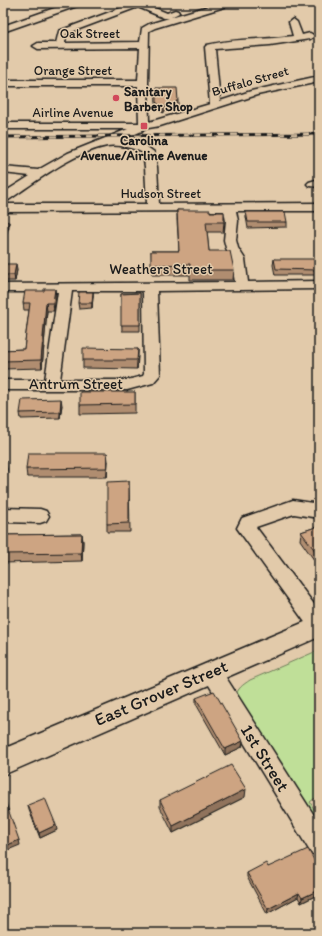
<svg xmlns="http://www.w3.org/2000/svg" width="322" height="936" viewBox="0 0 322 936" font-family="Itim,sans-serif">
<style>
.green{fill:#bfdf98;stroke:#6e7e5a}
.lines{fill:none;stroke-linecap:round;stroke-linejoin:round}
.minor-casing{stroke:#1c1c1c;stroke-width:3}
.major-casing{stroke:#1c1c1c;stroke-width:3}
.minor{fill:#e2caaa;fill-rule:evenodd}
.major{fill:#e2caaa;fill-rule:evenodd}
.rail-casing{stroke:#1c1c1c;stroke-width:3}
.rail{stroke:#e2caaa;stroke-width:2;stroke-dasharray:6;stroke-linecap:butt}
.wall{fill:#b08d70;stroke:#1c1c1c}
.shaded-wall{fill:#90735b;stroke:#1c1c1c}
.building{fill:#cda482;stroke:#1c1c1c}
.poi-dot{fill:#d1495b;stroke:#e2caaa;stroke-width:1.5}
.labels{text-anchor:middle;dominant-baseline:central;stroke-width:3;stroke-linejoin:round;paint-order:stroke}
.far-street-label{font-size:13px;fill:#1c1c1c;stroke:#e2caaa}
.far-poi-label{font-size:13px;font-weight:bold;fill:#1c1c1c;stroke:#e2caaa;text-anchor:start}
.street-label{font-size:15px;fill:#1c1c1c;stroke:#e2caaa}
.near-street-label{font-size:18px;fill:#1c1c1c;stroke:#e2caaa}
</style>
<rect width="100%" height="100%" fill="#e2caaa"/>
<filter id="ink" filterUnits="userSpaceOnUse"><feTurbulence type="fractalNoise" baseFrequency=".025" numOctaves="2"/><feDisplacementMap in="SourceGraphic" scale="8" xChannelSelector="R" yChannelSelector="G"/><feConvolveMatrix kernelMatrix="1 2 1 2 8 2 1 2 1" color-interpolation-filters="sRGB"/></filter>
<g filter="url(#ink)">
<!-- green -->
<path class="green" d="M319,650V780L316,782L319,787V795L310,802L319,818V832L236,697C237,688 243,685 250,680Z"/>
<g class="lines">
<defs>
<path id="minor" d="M69,3H81L80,5L3,32V26Z
M134,3H146L145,4L167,13L175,10L178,11L179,13L171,17L219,3H232L231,5L155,28L149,31L148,83L149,122L210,104L205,47L207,45C235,38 265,40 293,36L289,22L293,19L297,22L302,35L310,33L315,36L310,39L270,45L215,49L220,101L251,91L319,76V82L257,95L160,126L143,129L142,131L121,140L143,144L154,152L157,167L159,204L319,203V211H236L238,221L236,240L238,248L245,259L248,282L319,281V289L157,291L160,375L153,383L127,390H3V380H45L58,292H3V284L235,282L231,259L226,248L224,240L226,221L224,211L3,212V204H147L145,167L143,153C135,148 116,144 107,146C72,153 37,181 7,201L3,202V193L30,176L3,173V167L38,170L68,153L128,129H3V123H139L138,86H3V80H138L140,48L38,49L33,46L38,43H56L59,31ZM138,7L164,18H169L149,24L142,28L140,42L65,43L66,34ZM72,291H143L144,374L143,376L127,380H60Z
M319,179V187L309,186L307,184L309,182Z
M293,500L319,504V518L294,514L256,527L319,611V634L312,632L237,528L242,518Z
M3,508L40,509L46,511L49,516L46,521L40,523L3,522Z
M211,662L218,665L319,823V857L311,853L204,677L201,671L204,665Z"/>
<path id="major" d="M319,616V637L3,775V749Z"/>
</defs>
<!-- minor casing -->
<use href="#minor" class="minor-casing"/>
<!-- major casing -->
<use href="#major" class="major-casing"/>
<!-- minor -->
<use href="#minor" class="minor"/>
<!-- major -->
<use href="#major" class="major"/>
<defs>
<path id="rail" d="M3,137L319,134"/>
</defs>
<!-- rail casing -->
<use href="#rail" class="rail-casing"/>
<!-- rail -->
<use href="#rail" class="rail"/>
</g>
<!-- wall -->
<path class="wall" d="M156,88L178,101V106H176V109H168L163,113L156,107Z
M177,210L210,212L224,222L223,232H207L209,251L234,270L233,280H190V275H152L151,251H179L177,220Z
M246,212L287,222V227L248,228L246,217Z
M274,259L317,270L316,275H275L273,265Z
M3,264L17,270L15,281H3Z
M93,292V297L92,308L79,309L78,303Z
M140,293V331H122L121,294Z
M56,296L54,311H47L42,368L3,369V350L24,349L29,310H24L23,303Z
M138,349L137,369L83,368V360Z
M135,392V413L80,414V405Z
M62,405L60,418L21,419L20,413Z
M3,461L7,469L5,484H3Z
M108,461L107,477H27L26,469Z
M129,481L130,532H107V524Z
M319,526V567L300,540L301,532Z
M82,534L83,542L82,561L3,563V535Z
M196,698L243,741L242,747L225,755L196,704Z
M245,797L173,833L160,807V800Z
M28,805L57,830L40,838L29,810Z
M268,867L319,869V894L301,903L298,897L267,914L247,877V873Z"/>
<!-- shaded-wall -->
<path class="shaded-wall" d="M168,104V109L163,113V108Z
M9,222V227L3,243V235Z
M16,264L17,270L15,281L14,275Z
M55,289L56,296L54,311L53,303Z
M93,292V297L92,308V303Z
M4,296L5,303L3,316V302Z
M46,303L47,311L42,368L41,360Z
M138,349V357L137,369V360Z
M61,399L62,405L60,418V412Z
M4,417L5,426L3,441V424Z
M107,453L108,461L107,477Z
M6,461L7,469L5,484L4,476Z
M82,534L83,542L82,561L81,553Z
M243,741L242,747L225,755V749Z
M246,789L245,797L173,833V826Z
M56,825L57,830L40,838L39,833Z
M19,840L20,845L3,852V847Z
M319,890V894L301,903L302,898Z
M299,893L298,897L267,914L268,909Z"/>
<!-- building -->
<path class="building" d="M156,88H177L178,101H176V104H168L163,108L156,102Z
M177,210H210V212H224V222H206L209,251H230L234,270H190V264L151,265V251H179Z
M246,212H285L287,222H248Z
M3,221L9,222L3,235Z
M274,259H314L317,270L276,269Z
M3,264H16L14,275H3Z
M44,289H55L53,303H46L41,360L3,361V350L24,349L30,303H23L25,291H44Z
M79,292H93L92,303H78Z
M140,293V325H121V294Z
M83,348L138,349L137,360H83Z
M80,392H135V404L80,405Z
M61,399L60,412L20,413L22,400Z
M28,453H107V468L26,469Z
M3,461H6L4,476H3Z
M129,481V523L107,524V482Z
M319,526V556L301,532Z
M82,534L81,553L3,554V535Z
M214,691L243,741L225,749L196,698Z
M231,765L246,789L173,826L160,800Z
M3,795L19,840L3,847Z
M45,798L56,825L39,833L28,805Z
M308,849L319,869V890L302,898L299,893L268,909L247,873L266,863L268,867Z"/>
</g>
<!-- markers -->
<g class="poi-dot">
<circle cx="116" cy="98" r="4"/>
<rect x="140" y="122" width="8" height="8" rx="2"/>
</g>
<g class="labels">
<!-- far-street labels -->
<g class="far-street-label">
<text x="90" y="33">Oak Street</text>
<text x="73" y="70">Orange Street</text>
<text transform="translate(250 81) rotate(-16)">Buffalo Street</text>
<text x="73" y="112">Airline Avenue</text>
<text x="161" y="193">Hudson Street</text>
</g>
<!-- far-poi labels -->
<g class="far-poi-label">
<text x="124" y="91">Sanitary<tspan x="124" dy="15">Barber Shop</tspan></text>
<text x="144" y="140" text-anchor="middle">Carolina<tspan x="144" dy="15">Avenue/Airline Avenue</tspan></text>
</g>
<!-- street labels -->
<g class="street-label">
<text x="161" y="269">Weathers Street</text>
<text x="76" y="384">Antrum Street</text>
</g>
<!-- near-street labels -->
<g class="near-street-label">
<text transform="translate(161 693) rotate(-23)">East Grover Street</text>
<text transform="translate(265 758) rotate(58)">1st Street</text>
</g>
</g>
<!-- margin -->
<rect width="322" height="936" fill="none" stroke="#e2caaa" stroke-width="16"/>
<rect x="8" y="8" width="306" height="920" fill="none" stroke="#1c1c1c" stroke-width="1.5" filter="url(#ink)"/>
</svg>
